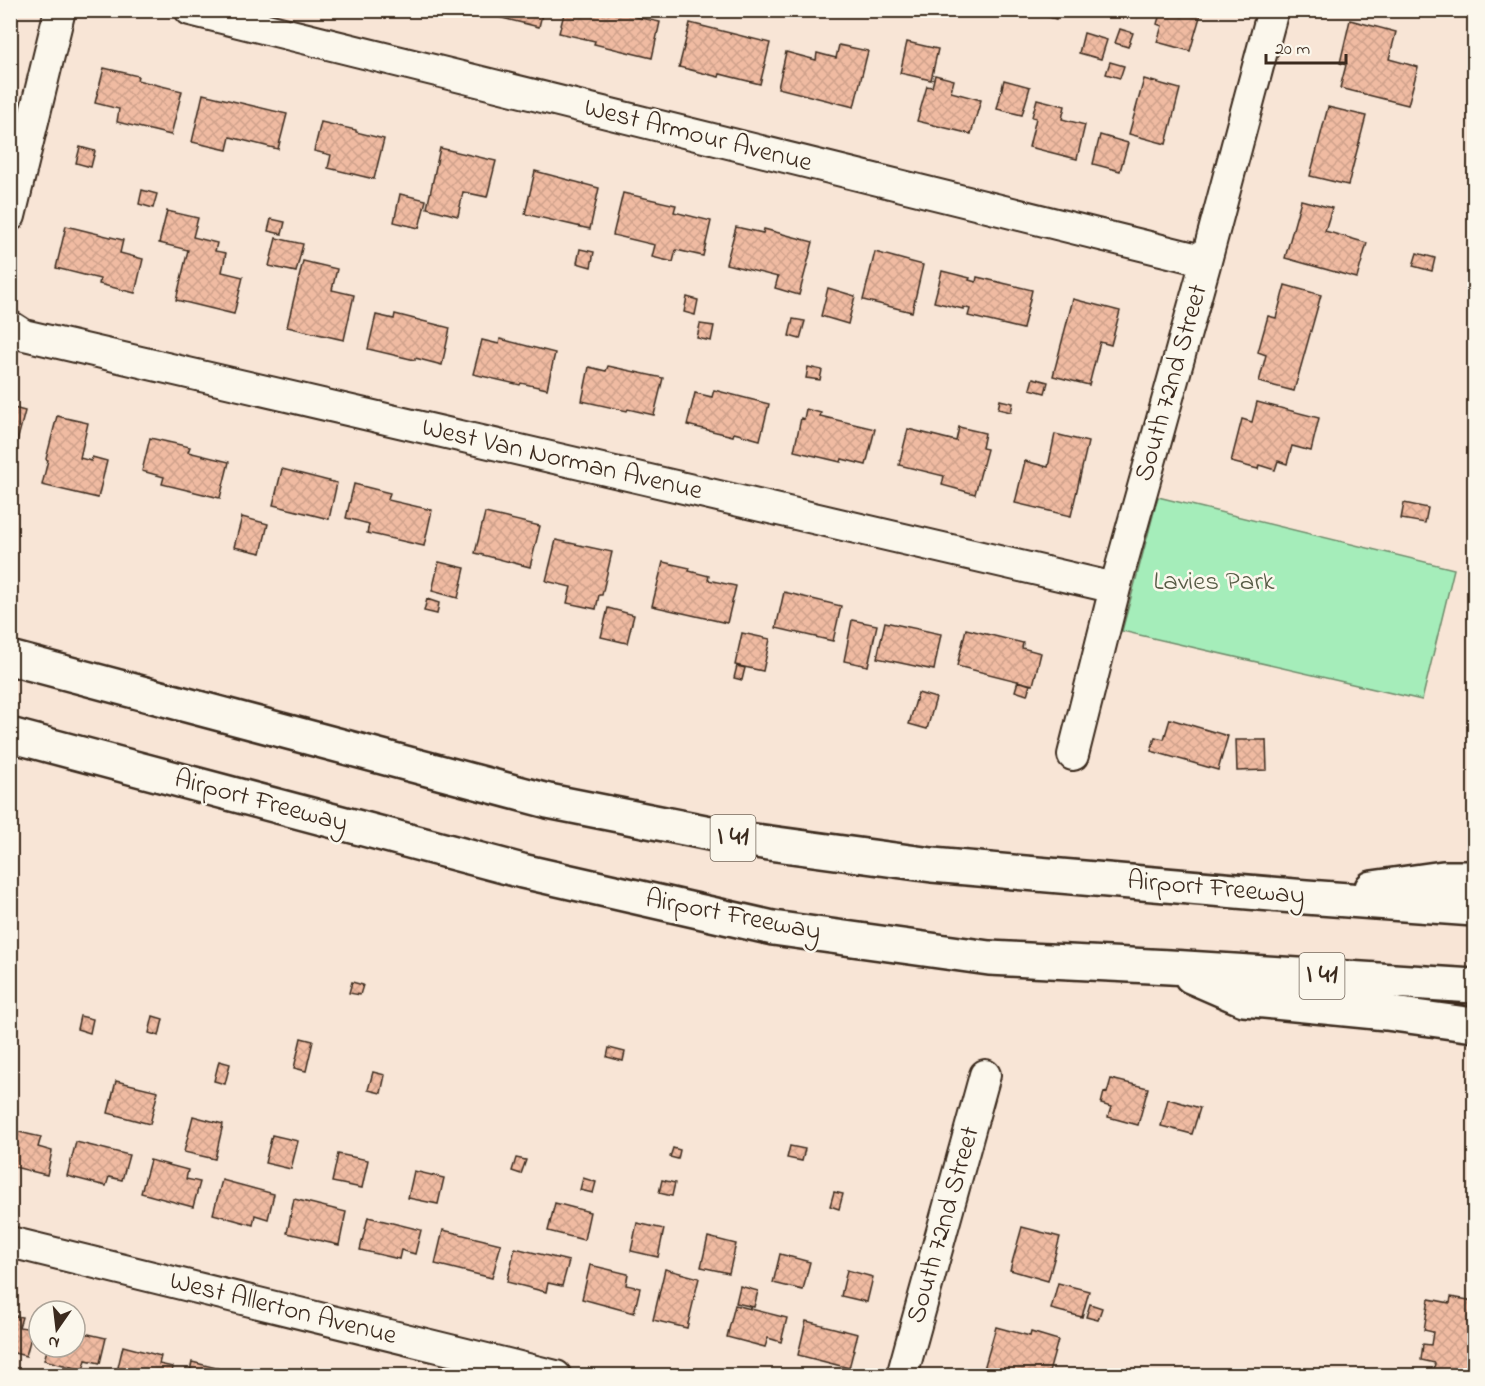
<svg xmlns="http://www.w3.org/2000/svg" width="1485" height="1386" viewBox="0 0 1485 1386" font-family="'Indie Flower',sans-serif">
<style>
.park{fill:#a5edba;stroke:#708c6c;stroke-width:1.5}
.building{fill:url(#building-cross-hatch);stroke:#3b2a1e;stroke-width:1.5}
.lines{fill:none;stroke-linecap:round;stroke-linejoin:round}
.street-casing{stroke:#3b2a1e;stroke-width:34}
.highway-casing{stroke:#3b2a1e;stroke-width:38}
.street{stroke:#fbf7ec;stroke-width:30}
.highway{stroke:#fbf7ec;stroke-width:33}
.labels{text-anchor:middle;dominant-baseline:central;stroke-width:5;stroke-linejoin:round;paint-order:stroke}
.shield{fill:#fbf7ec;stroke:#75685c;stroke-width:1.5}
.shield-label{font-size:26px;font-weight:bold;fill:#3b2a1e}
.street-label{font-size:27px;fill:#3b2a1e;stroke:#fbf7ec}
.park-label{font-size:27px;fill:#565b45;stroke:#fbf7ec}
</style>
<defs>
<pattern id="building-cross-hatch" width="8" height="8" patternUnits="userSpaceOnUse" patternTransform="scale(1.5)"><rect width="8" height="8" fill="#f0bba2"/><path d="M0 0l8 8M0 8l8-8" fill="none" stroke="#cfa18b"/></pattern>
</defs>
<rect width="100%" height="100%" fill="#f8e5d6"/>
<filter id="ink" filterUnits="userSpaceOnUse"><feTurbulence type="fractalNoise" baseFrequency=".0167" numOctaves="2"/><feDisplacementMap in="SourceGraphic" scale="12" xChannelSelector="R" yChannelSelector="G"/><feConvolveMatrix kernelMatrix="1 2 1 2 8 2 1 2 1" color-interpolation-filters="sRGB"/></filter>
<g filter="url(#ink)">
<!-- park -->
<path class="park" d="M1158,497L1454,569L1422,700L1122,631Z"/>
<!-- building -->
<path class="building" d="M487,10H543L539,27L486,14Z
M565,10H638L636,17L660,22L652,58L594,44L595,41L559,33Z
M1031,10H1058L1056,19L1031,12Z
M1161,10H1202L1190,51L1157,42L1162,26L1157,24Z
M1350,20L1396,32L1389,59L1418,67L1408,105L1340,88L1346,65L1340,63Z
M690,23L770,43L760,84L720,74L719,77L679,67Z
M1120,29L1133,33L1128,47L1115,43Z
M1084,33L1107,40L1101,59L1079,53Z
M907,42L938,49L931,80L900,73Z
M839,45L868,51L854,107L778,88L786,52L816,60L817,53L836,58Z
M1110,62L1124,66L1120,78L1106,74Z
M104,68L138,76L137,80L182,91L171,135L117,122L119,109L95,103Z
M935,75L954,80L951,92L981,100L971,134L917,121L927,86L932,87Z
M1144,79L1180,89L1166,144L1129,134Z
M1004,80L1030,87L1022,115L997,109Z
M203,94L287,114L278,149L230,137L227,150L192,142Z
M1037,99L1065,106L1062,119L1085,125L1077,159L1029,147L1036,118L1032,117Z
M1328,107L1366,116L1348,185L1310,176Z
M321,122L356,130V132L384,139L374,179L328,168L331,155L314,151Z
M1100,135L1128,143L1120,171L1093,164Z
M80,147L95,151L91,167L76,163Z
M440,148L496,161L487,197L463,192L458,216L427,208Z
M535,171L599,188L590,229L525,214Z
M142,190L157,194L153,208L139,204Z
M623,193L676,205L674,212L711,221L703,256L676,250L673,262L652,257L655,245L613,235Z
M400,194L426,200L419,228L394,222Z
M1301,200L1332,208L1325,231L1367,243L1357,278L1285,258Z
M167,211L198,218L193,237L217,243L215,251L226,253L222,272L243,277L234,314L176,300L188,250L159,243Z
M271,219L285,222L282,234L268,231Z
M66,226L123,240L120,253L143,259L135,293L99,284L100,279L56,268Z
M736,227L763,233L764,229L813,242L799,295L775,288L778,277L726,264Z
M276,238L303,244L296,272L269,266Z
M580,249L594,252L591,267L577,263Z
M875,252L923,265L912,312L863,300Z
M1417,253L1435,258L1432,271L1413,266Z
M303,261L337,269L332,290L354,295L344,340L287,327Z
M942,271L970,278L969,280L976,282L977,277L1032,290L1023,329L968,316L970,309L963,307V309L934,302Z
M1285,285L1321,295L1294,391L1259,382L1266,355L1258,352L1268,316L1276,318Z
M828,288L855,296L848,324L821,316Z
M687,297L698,300L695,315L684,312Z
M1073,299L1120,311L1111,345L1100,342L1089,385L1053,376Z
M395,314L450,328L442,365L415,358V360L368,349L376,315L394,319Z
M793,319L805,321L800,339L789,336Z
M700,324L714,326L711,341L697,338Z
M500,339L555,353L547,389L521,383L520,385L473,374L482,340L499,344Z
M608,366L663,378L654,415L628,409L627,411L582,401L589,367L606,371Z
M808,367L822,370L820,380L806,378Z
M1033,378L1048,382L1045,393L1030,389Z
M714,390L769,404L760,440L734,433L733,436L687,425L695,393L712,397Z
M1000,400L1013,403L1011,412L998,409Z
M1257,402L1319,418L1311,451L1292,446L1287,464L1278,461L1275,470L1259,465L1258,469L1231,462L1242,419L1252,422Z
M10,407L25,411L16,446L10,445Z
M806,409L821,413L820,416L875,429L866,465L842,459L841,462L794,451L801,418L804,419Z
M57,416L88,423L80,458L91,461L92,457L107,461L98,498L42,485L48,460L46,459Z
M959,427L985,433L982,448L987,449L975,494L942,485L944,476L899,465L908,429L956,441Z
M1055,434L1088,442L1071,516L1015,503L1025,461L1048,467Z
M150,438L190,447L188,452L229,462L220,498L162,484L164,477L142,471Z
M282,469L337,483L329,519L273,505Z
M354,484L390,493L388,500L432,510L424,546L367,533L369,524L346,518Z
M1404,503L1428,508L1425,523L1401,519Z
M485,513L540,526L530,567L475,553Z
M242,517L268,524L261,553L234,547Z
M556,540L612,552L602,595H599L596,609L567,603L571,587L546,581Z
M439,562L465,568L458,598L432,591Z
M663,562L690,568L689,571L709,576L708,580L736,586L727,623L652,606Z
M784,592L841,606L833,641L776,628Z
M427,599L439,603L437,614L424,611Z
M608,608L634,615L627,643L601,637Z
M852,620L877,625L868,666L844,661Z
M885,622L941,634L934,670L877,658Z
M966,629L1023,643L1022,648L1041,653L1033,685L957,666Z
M742,633L770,639L763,671L735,665Z
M737,666L745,668L742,680L734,678Z
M1018,681L1030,685L1027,695L1015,691Z
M918,693L936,698L927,729L909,724Z
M1170,719L1228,736L1218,770L1151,751L1155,737L1164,739Z
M1236,740H1266L1267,770L1237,771Z
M352,982L363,985L360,995L349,993Z
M80,1016L93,1019L90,1033L77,1029Z
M153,1016L163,1019L159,1036L149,1033Z
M301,1038L313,1041L306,1071L294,1068Z
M609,1048L625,1052L623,1061L607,1057Z
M219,1061L230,1064L225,1084L214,1081Z
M373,1072L385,1075L381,1093L368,1090Z
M1111,1079L1148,1088L1138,1125L1108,1117L1111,1107L1101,1104L1104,1092L1107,1093Z
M116,1081L158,1091L150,1124L108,1113Z
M1168,1099L1200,1108L1192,1134L1161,1126Z
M193,1116L223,1124L215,1159L184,1152Z
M10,1130L41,1137L38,1147L52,1151L47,1175L10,1166Z
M272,1135L298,1141L291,1169L265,1163Z
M76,1142L129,1155L122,1180L109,1177L106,1186L67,1176Z
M790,1146L805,1149L802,1161L787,1158Z
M673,1148L680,1150L678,1159L670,1157Z
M338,1154L368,1160L362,1188L332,1182Z
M516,1158L526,1160L521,1174L512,1171Z
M150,1160L188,1170L186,1179L200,1182L193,1207L141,1193Z
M414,1171L444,1178L438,1204L408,1198Z
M583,1178L596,1182L593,1193L580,1190Z
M222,1180L274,1194L268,1219L255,1215L253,1225L213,1214Z
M662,1180L675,1183L672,1196L659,1193Z
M834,1192L843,1194L839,1209L830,1206Z
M294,1199L346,1212L339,1245L287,1233Z
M555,1203L590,1212L584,1240L548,1231Z
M368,1217L421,1230L415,1254L401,1250L399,1259L360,1250Z
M637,1223L664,1229L658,1257L631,1251Z
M1022,1227L1060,1237L1048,1281L1010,1270Z
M443,1230L501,1244L492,1278L435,1264Z
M708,1237L736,1244L729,1273L701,1267Z
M515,1248L569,1261L562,1286L548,1283L546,1292L507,1282Z
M780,1254L810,1262L803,1290L773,1283Z
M590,1265L628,1274L626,1285L640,1288L634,1313L582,1299Z
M665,1269L699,1278L687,1328L653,1320Z
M847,1270L873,1277L867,1302L841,1296Z
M1058,1283L1089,1291L1082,1317L1051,1309Z
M740,1286L758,1291L754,1307L736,1303Z
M1451,1297L1474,1301V1375L1434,1369L1435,1363L1421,1360L1423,1344L1431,1345L1433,1332L1424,1330L1429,1299L1450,1303Z
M1090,1304L1102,1308L1098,1320L1086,1317Z
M735,1305L787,1318L781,1342L768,1338L765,1347L727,1337Z
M10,1315L22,1317L19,1327L33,1329L26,1356L10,1352Z
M806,1321L858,1334L849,1368L798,1355Z
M996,1327L1030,1336L1031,1332L1058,1340L1048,1376H1037L1023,1371L1022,1376H1008L984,1369Z
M75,1331L106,1338L100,1363L86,1360L83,1370L44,1360L48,1347H75Z
M123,1346L161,1356L159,1364L173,1367L171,1376H116Z
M192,1362L245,1375V1376H189Z"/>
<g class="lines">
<defs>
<path id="street" d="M190,10L1206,261
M10,216L60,10
M10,326L24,335L1115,588
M1073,755L1115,588L1206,261L1273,10
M10,1242L556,1376
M902,1376L985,1075"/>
<path id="highway" d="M10,658L548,801L740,839L932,865L1306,897L1474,909
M10,735L522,871L773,928L989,958L1170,967L1474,986
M1372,888L1443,878H1474
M1191,976L1244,999L1386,1013L1474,1025"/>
</defs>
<!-- street casing -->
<use href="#street" class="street-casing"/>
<!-- highway casing -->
<use href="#highway" class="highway-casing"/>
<!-- street -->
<use href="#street" class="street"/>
<!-- highway -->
<use href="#highway" class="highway"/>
</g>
</g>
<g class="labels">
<!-- shield labels -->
<g class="shield">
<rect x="710.5" y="815" width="45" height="46" rx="4.5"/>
<rect x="1299.5" y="953" width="45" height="46" rx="4.5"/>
</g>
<g class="shield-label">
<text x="733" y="838">I 41</text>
<text x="1322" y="976">I 41</text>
</g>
<!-- street labels -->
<g class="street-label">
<text transform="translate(698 136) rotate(14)">West Armour Avenue</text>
<text transform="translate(1172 383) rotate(-74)">South 72nd Street</text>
<text transform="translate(562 460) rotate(13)">West Van Norman Avenue</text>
<text transform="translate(261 802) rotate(15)">Airport Freeway</text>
<text transform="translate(1216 889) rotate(5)">Airport Freeway</text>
<text transform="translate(733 916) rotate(11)">Airport Freeway</text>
<text transform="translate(944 1225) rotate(-74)">South 72nd Street</text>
<text transform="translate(283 1309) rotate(14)">West Allerton Avenue</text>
</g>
<!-- park labels -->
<g class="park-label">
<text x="1214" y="582">Lavies Park</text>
</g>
</g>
<!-- margin -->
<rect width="1485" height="1386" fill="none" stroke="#fbf7ec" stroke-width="36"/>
<rect x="18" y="18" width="1449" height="1350" fill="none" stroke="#3b2a1e" stroke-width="2" filter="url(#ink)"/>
<!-- north arrow -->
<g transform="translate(57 1329) rotate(194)"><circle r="28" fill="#fbf7ec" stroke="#aea59a" stroke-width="1.5"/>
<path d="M0-4.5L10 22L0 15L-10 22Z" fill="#3b2a1e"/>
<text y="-9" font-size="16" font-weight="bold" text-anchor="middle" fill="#3b2a1e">N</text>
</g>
<!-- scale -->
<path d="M1266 54v9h80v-9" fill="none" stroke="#3b2a1e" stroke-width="3"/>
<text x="1275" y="54" font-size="18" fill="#3b2a1e" stroke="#fbf7ec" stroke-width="4.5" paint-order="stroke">20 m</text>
</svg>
